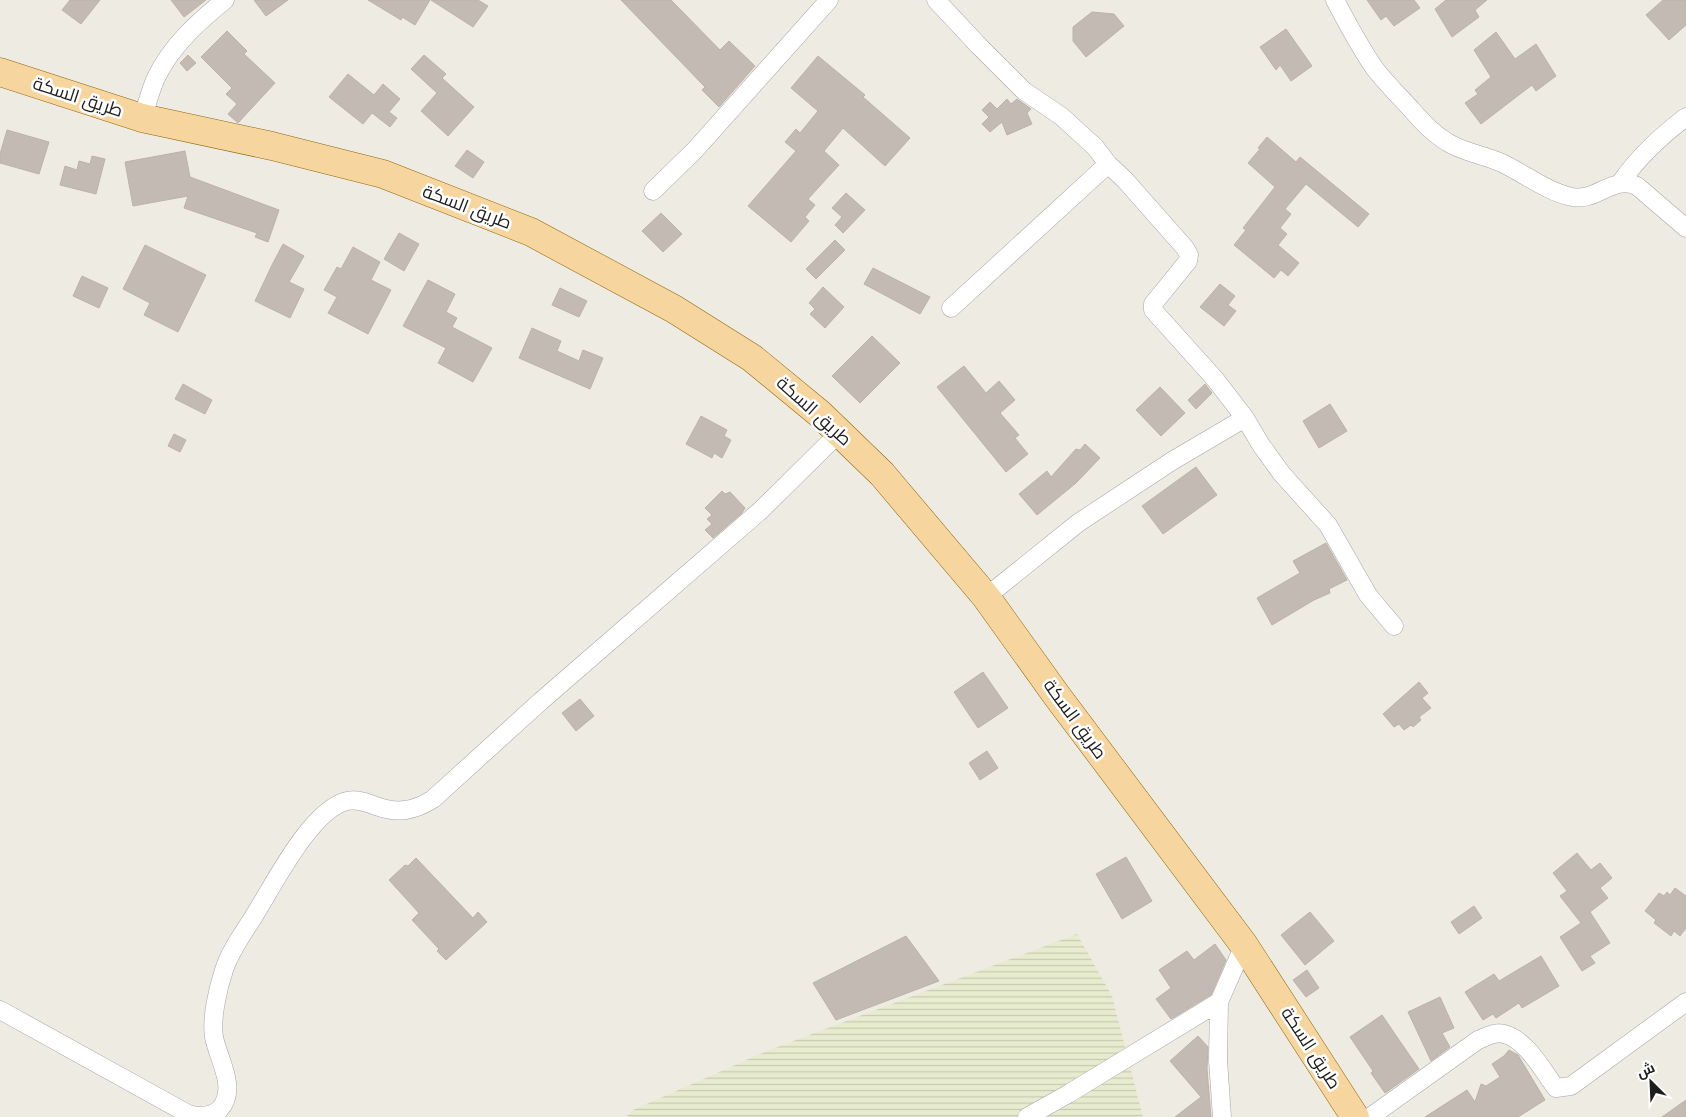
<svg xmlns="http://www.w3.org/2000/svg" width="1686" height="1117" viewBox="0 0 1686 1117" font-family="'Varela Round',Cairo,sans-serif">
<style>
.farmland{fill:url(#farmland-rules)}
.building{fill:#c2bab3;stroke:#beb2a6}
.lines{fill:none;stroke-linecap:round;stroke-linejoin:round}
.street-casing{stroke:#a4a4a4;stroke-width:19}
.primary-casing{stroke:#8e6807;stroke-width:29}
.street{stroke:#fff;stroke-width:18}
.primary{stroke:#f7d59f;stroke-width:28}
.labels{text-anchor:middle;dominant-baseline:central;stroke-width:5;stroke-linejoin:round;paint-order:stroke}
.street-label{font-size:18px;fill:#1d1d1d;stroke:#fff}
</style>
<defs>
<pattern id="farmland-rules" width="6" height="5" patternUnits="userSpaceOnUse" patternTransform="scale(1.25)"><rect width="6" height="5" fill="#e8eccf"/><path d="M0 2.5h6" fill="none" stroke="#c7cab1"/></pattern>
</defs>
<rect width="100%" height="100%" fill="#eeebe3"/>
<!-- farmland -->
<path class="farmland" d="M1077,934L1112,996L1143,1117H626L633,1110L767,1051Z"/>
<!-- building -->
<path class="building" d="M70,0H100L81,24L62,10Z
M171,0H206L184,17Z
M254,0H288L266,16Z
M368,0H430L415,25L402,17L401,20Z
M431,0H478L488,6L473,27Z
M621,0H671L720,50L729,41L755,66L719,107L702,90L705,87Z
M1367,0H1414L1420,8L1394,26L1386,16L1381,20Z
M1446,0H1487L1475,10L1479,17L1452,37L1435,9Z
M1663,0H1686V25L1669,40L1646,15Z
M1092,12L1114,14L1124,26L1086,57L1073,41V27Z
M1286,29L1312,66L1291,81L1280,65L1276,70L1260,47Z
M227,31L247,51L244,54L275,83L238,123L228,114L237,104L226,94L232,88L201,57Z
M1496,32L1515,59L1536,44L1556,76L1536,91L1532,85L1481,124L1465,103L1478,94L1475,90L1491,77L1474,50Z
M188,55L196,63L187,71L180,63Z
M424,55L446,74L442,78L474,107L448,136L421,111L437,93L411,69Z
M818,56L865,95L863,97L910,138L885,166L843,128L824,151L839,165L808,199L815,205L805,217L809,221L791,242L748,206L796,151L785,142L796,129L800,133L818,111L791,88Z
M348,74L374,95L383,84L400,99L389,112L397,118L390,127L372,113L363,124L329,97Z
M1007,99L1011,104L1017,99L1031,109L1027,113L1032,124L1007,135L1002,122L990,132L982,124L989,117L982,110L990,102L997,109Z
M7,130L49,142L39,174L0,163V154Z
M1267,137L1296,162L1300,157L1369,214L1358,227L1306,184L1285,209L1291,214L1280,228L1287,234L1278,245L1299,263L1288,276L1281,270L1274,278L1234,245L1246,230L1243,228L1275,187L1248,163L1260,149L1258,148Z
M467,150L484,162L473,178L455,166Z
M185,151L190,177L279,210L268,242L255,237L257,233L184,208L188,196L133,206L125,162Z
M92,156L105,159L96,194L60,185L65,166L77,170L79,161L90,164Z
M846,193L865,210L843,233L835,225L842,217L832,208Z
M661,213L682,234L663,252L642,231Z
M399,233L419,244L404,271L384,259Z
M835,240L845,250L816,279L806,269Z
M283,244L304,256L289,282L304,289L290,318L255,301L272,265Z
M145,245L206,275L178,332L144,315L150,303L123,289Z
M353,247L380,262L371,280L391,290L368,334L328,313L337,297L324,290L337,267L341,269Z
M873,268L930,297L920,314L864,284Z
M82,276L108,288L99,308L73,296Z
M428,280L455,294L446,312L457,318L452,327L492,348L473,382L438,363L446,348L403,326Z
M1220,284L1235,296L1228,305L1236,311L1224,326L1200,307Z
M823,287L844,307L825,328L810,314L815,309L809,303Z
M560,288L587,301L579,317L552,305Z
M532,328L561,341L557,351L579,361L583,350L603,358L590,389L519,358Z
M872,336L900,363L860,403L832,376Z
M964,366L986,393L999,381L1015,400L1000,413L1019,435L1015,438L1028,454L1006,472L937,387Z
M183,384L212,400L205,414L175,399Z
M1205,384L1212,393L1196,409L1188,400Z
M1160,387L1185,413L1161,436L1136,410Z
M1330,404L1347,431L1319,448L1303,421Z
M701,416L727,430L724,436L731,440L722,458L714,453L712,458L686,444Z
M174,434L186,440L180,452L168,446Z
M1085,444L1100,458L1076,483L1037,515L1019,494L1047,471L1051,477L1076,449L1080,450Z
M1196,467L1217,495L1163,534L1142,506Z
M722,491L725,494L730,492L745,508L742,513L713,538L705,530L712,524L707,519L712,515L705,508Z
M1326,543L1347,580L1329,589L1330,593L1314,600L1272,625L1257,598L1300,573L1293,561Z
M983,672L1008,708L978,728L954,692Z
M1419,682L1428,693L1422,698L1431,708L1419,717L1421,720L1413,727L1411,725L1404,730L1399,724L1394,727L1383,714Z
M580,699L594,716L576,731L562,713Z
M987,751L998,768L980,780L969,763Z
M1577,853L1591,870L1600,863L1612,878L1600,888L1608,898L1590,912L1610,943L1590,956L1595,963L1582,971L1560,937L1581,923L1560,896L1567,891L1553,873Z
M1126,857L1152,901L1122,919L1096,874Z
M416,858L473,918L478,912L487,922L446,960L437,951L439,949L412,920L419,913L389,880L405,865L408,866Z
M1675,888L1686,896V928L1680,936L1674,931L1671,936L1654,923L1656,920L1645,911L1659,893L1664,896L1667,892L1670,895Z
M1474,906L1482,918L1459,934L1451,922Z
M1310,912L1334,941L1305,965L1281,935Z
M906,936L939,981L836,1020L813,983Z
M1215,944L1226,960L1211,995L1171,1019L1156,999L1171,988L1159,970L1187,951L1194,960Z
M1541,956L1559,986L1522,1008L1519,1003L1496,1018L1493,1014L1483,1020L1465,992L1494,974L1499,981Z
M1307,970L1319,988L1306,997L1293,980Z
M1440,997L1454,1028L1442,1033L1450,1047L1431,1061L1408,1012Z
M1382,1015L1419,1069L1385,1093L1371,1073L1373,1071L1350,1037Z
M1198,1036L1208,1047L1207,1069L1211,1117H1175L1201,1097L1170,1061Z
M1509,1050L1518,1055L1545,1100L1518,1117H1425L1467,1090L1475,1102L1481,1084L1486,1086L1500,1077L1492,1064L1504,1056Z
M1686,1100V1117H1662Z"/>
<g class="lines">
<defs>
<path id="street" d="M936,0L979,46L1024,91L1061,116L1095,147L1108,164L1125,180L1185,248L1189,255L1188,261L1153,304V310L1215,379L1245,418
M1335,0C1347,23 1360,47 1375,69C1386,83 1399,96 1411,109C1421,121 1434,134 1447,142C1464,153 1486,155 1504,164C1526,175 1548,192 1572,197C1596,202 1613,175 1637,186L1686,228
M142,118C147,105 150,91 156,78C171,46 198,22 225,0
M1621,182C1639,156 1661,136 1686,117
M653,191L695,150L829,0
M951,308L1108,164
M986,597L1078,523L1172,461L1245,418L1261,445L1282,474L1328,525L1368,595L1394,626
M0,1010L188,1114C199,1117 211,1117 220,1109C238,1088 218,1059 214,1037C211,1018 218,988 224,970C231,948 246,930 257,911C275,882 312,809 347,801C357,799 366,802 376,806C398,814 414,811 433,799L541,701L760,511L839,433
M1027,1117L1068,1094L1219,1002
M1222,1117L1218,1060L1219,1002L1244,945
M1370,1117L1478,1040C1486,1037 1495,1031 1504,1034C1526,1039 1543,1071 1556,1088L1571,1086L1686,1002"/>
<path id="primary" d="M0,72L142,118L272,146L383,174L531,232L674,309L752,358L820,414L882,474L986,597L1057,696L1244,945L1355,1117"/>
</defs>
<!-- street casing -->
<use href="#street" class="street-casing"/>
<!-- primary casing -->
<use href="#primary" class="primary-casing"/>
<!-- street -->
<use href="#street" class="street"/>
<!-- primary -->
<use href="#primary" class="primary"/>
</g>
<g class="labels">
<!-- street labels -->
<g class="street-label">
<text transform="translate(78 97) rotate(18)">طريق السكة</text>
<text transform="translate(467 207) rotate(21)">طريق السكة</text>
<text transform="translate(814 411) rotate(42)">طريق السكة</text>
<text transform="translate(1075 719) rotate(54)">طريق السكة</text>
<text transform="translate(1311 1048) rotate(57)">طريق السكة</text>
</g>
</g>
<!-- north arrow -->
<g transform="translate(1651 1082) rotate(336)" stroke="#ffffff" stroke-width="4" paint-order="stroke">
<path d="M0-4L9 19L0 12L-9 19Z" fill="#1d1d1d"/>
<text y="-8" font-size="14" font-weight="bold" text-anchor="middle" fill="#1d1d1d">ش</text>
</g>
</svg>
